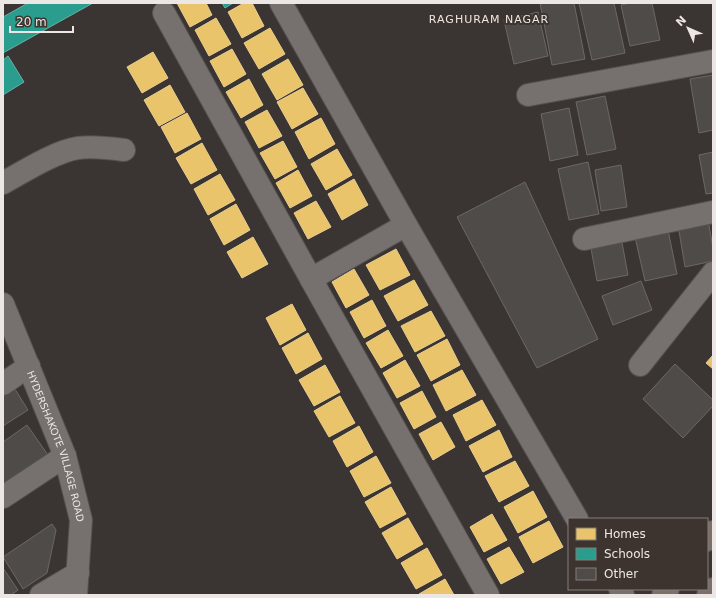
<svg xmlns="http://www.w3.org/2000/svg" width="716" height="598" viewBox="0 0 716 598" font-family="'DejaVu Sans',sans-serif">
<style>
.homes{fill:#e9c46a;stroke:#eace8f}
.schools{fill:#2a9d8f;stroke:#64b3a8}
.building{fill:#4f4b49;stroke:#6d6866}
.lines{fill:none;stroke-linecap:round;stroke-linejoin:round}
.minor-casing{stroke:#565250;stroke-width:24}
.highway-casing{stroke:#565250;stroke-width:24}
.minor{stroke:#76716f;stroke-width:22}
.highway{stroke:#7b706a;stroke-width:22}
.labels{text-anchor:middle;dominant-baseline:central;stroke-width:4;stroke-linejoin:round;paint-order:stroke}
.street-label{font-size:10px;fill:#ece7e4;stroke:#3d3430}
.neighbourhood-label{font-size:11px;letter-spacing:1px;fill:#ece7e4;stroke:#3d3430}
</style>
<rect width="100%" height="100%" fill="#3a3533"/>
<!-- homes -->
<path class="homes" d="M177,3H206L212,15L190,27Z
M244,3H252L264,26L242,38L228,12Z
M216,18L231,44L209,56L195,30Z
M270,28L285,54L259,69L244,43Z
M232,49L246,74L224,87L210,61Z
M153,52L168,78L142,93L127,67Z
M288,59L303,85L277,100L262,74Z
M249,79L263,105L241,118L226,92Z
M170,85L185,112L159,126L144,100Z
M303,88L318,114L292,129L277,102Z
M267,110L282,136L259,148L245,122Z
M187,113L201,139L175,153L161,127Z
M321,118L335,144L309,159L295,132Z
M283,141L297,167L275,179L260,153Z
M202,143L217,170L191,184L176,158Z
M337,149L352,175L326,190L311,164Z
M298,170L312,196L290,208L276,183Z
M220,174L235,200L208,215L194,189Z
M354,179L368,205L342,220L328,194Z
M316,201L331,227L308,239L294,213Z
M236,204L250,230L224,245L210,219Z
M253,237L268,264L242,278L227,252Z
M396,249L410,275L380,290L366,265Z
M354,269L369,295L346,308L332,282Z
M414,280L428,305L398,321L384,296Z
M372,300L386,326L364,338L350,312Z
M292,304L306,330L280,345L266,318Z
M431,311L445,336L415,352L401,326Z
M388,330L403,356L381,368L366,343Z
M308,333L322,359L296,374L282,348Z
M447,339L460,365L431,381L417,355Z
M713,355V369L706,363Z
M405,360L420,386L397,398L383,373Z
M325,365L340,392L314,406L299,380Z
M462,370L476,395L446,411L433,385Z
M422,391L436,417L414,429L400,403Z
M340,396L355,423L329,437L314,411Z
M482,400L496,425L466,441L453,415Z
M441,422L455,447L433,460L419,434Z
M359,426L373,452L347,467L333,441Z
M499,430L512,457L483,472L469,446Z
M376,456L391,483L364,497L350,471Z
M515,461L529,486L499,502L485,476Z
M391,487L406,514L380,528L365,502Z
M533,491L547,517L518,533L504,507Z
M492,514L507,540L484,552L470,527Z
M408,518L423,544L397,559L382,533Z
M549,521L563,547L533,563L519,537Z
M509,547L524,572L501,584L487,559Z
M427,548L442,575L416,589L401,563Z
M445,579L454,595H420L419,594Z"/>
<!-- schools -->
<path class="schools" d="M28,3H93L3,53V17Z
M222,3H233L225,8Z
M8,56L24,82L3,95V60Z"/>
<!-- building -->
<path class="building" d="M540,3H574L585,59L552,65Z
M579,3H614L625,53L592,60Z
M630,3H652L660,40L630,46L621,5Z
M538,12L548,56L514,64L504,20Z
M713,75V130L699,133L690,79Z
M605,96L616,149L587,155L576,102Z
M569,108L578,155L550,161L541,114Z
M713,152V193L706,194L699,155Z
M588,162L599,214L569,220L558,169Z
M621,165L627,207L601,211L595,170Z
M525,182L598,339L537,368L457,217Z
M708,220L713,248V261L685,267L678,225Z
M668,230L677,274L645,281L635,237Z
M621,237L628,275L597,281L590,243Z
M641,281L652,310L613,325L602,296Z
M675,364L713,400V406L683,438L643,399Z
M13,386L28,410L3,426V393Z
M27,425L48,455L3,487V442Z
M52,524L56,530L47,573L23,589L3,557Z
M3,568L18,590L11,595H3Z"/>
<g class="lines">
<defs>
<g id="minor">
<path d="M281,3L406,225L577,519"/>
<path d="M164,13L311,279L406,225"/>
<path d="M528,95L713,61"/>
<path d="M3,183C23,172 56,151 78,148C93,146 109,148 124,150"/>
<path d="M584,239L713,212"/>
<path d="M311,279L488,595"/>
<path id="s1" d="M3,304L65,456L81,520L76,595"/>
<path d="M640,365L713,273"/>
<path d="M3,384L29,366"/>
<path d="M3,497L65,456"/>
<path d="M620,589L623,595"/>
<path d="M41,595L78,573"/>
</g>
<path id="highway" d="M707,540L713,532
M663,595L668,589
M708,595L713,589"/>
</defs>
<!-- minor casing -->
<use href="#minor" class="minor-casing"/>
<!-- highway casing -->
<use href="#highway" class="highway-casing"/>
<!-- minor -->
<use href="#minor" class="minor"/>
<!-- highway -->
<use href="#highway" class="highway"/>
</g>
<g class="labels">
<!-- street labels -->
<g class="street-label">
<text stroke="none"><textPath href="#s1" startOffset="152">HYDERSHAKOTE VILLAGE ROAD</textPath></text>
</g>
<!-- neighbourhood labels -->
<g class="neighbourhood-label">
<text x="489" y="19">RAGHURAM NAGAR</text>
</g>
</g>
<!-- border -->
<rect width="716" height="598" fill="none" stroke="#ece7e4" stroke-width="8"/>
<!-- legend -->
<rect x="568" y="518" width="140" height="72" fill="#3d3430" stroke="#837c78"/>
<rect x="576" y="528" width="20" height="12" fill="#e9c46a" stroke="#837c78"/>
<text x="604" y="538" font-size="12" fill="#ece7e4">Homes</text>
<rect x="576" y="548" width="20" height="12" fill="#2a9d8f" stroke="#837c78"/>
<text x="604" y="558" font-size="12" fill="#ece7e4">Schools</text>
<rect x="576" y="568" width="20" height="12" fill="#4f4b49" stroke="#837c78"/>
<text x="604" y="578" font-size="12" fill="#ece7e4">Other</text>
<!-- north arrow -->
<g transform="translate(688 28) rotate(315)" stroke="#3d3430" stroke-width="3" paint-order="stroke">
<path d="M0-3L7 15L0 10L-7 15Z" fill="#ece7e4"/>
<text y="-6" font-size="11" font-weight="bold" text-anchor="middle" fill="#ece7e4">N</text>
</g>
<!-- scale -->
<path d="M10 26v6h63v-6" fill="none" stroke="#ece7e4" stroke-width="2"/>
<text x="16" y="26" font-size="12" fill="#ece7e4" stroke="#3d3430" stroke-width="3" paint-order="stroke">20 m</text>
</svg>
